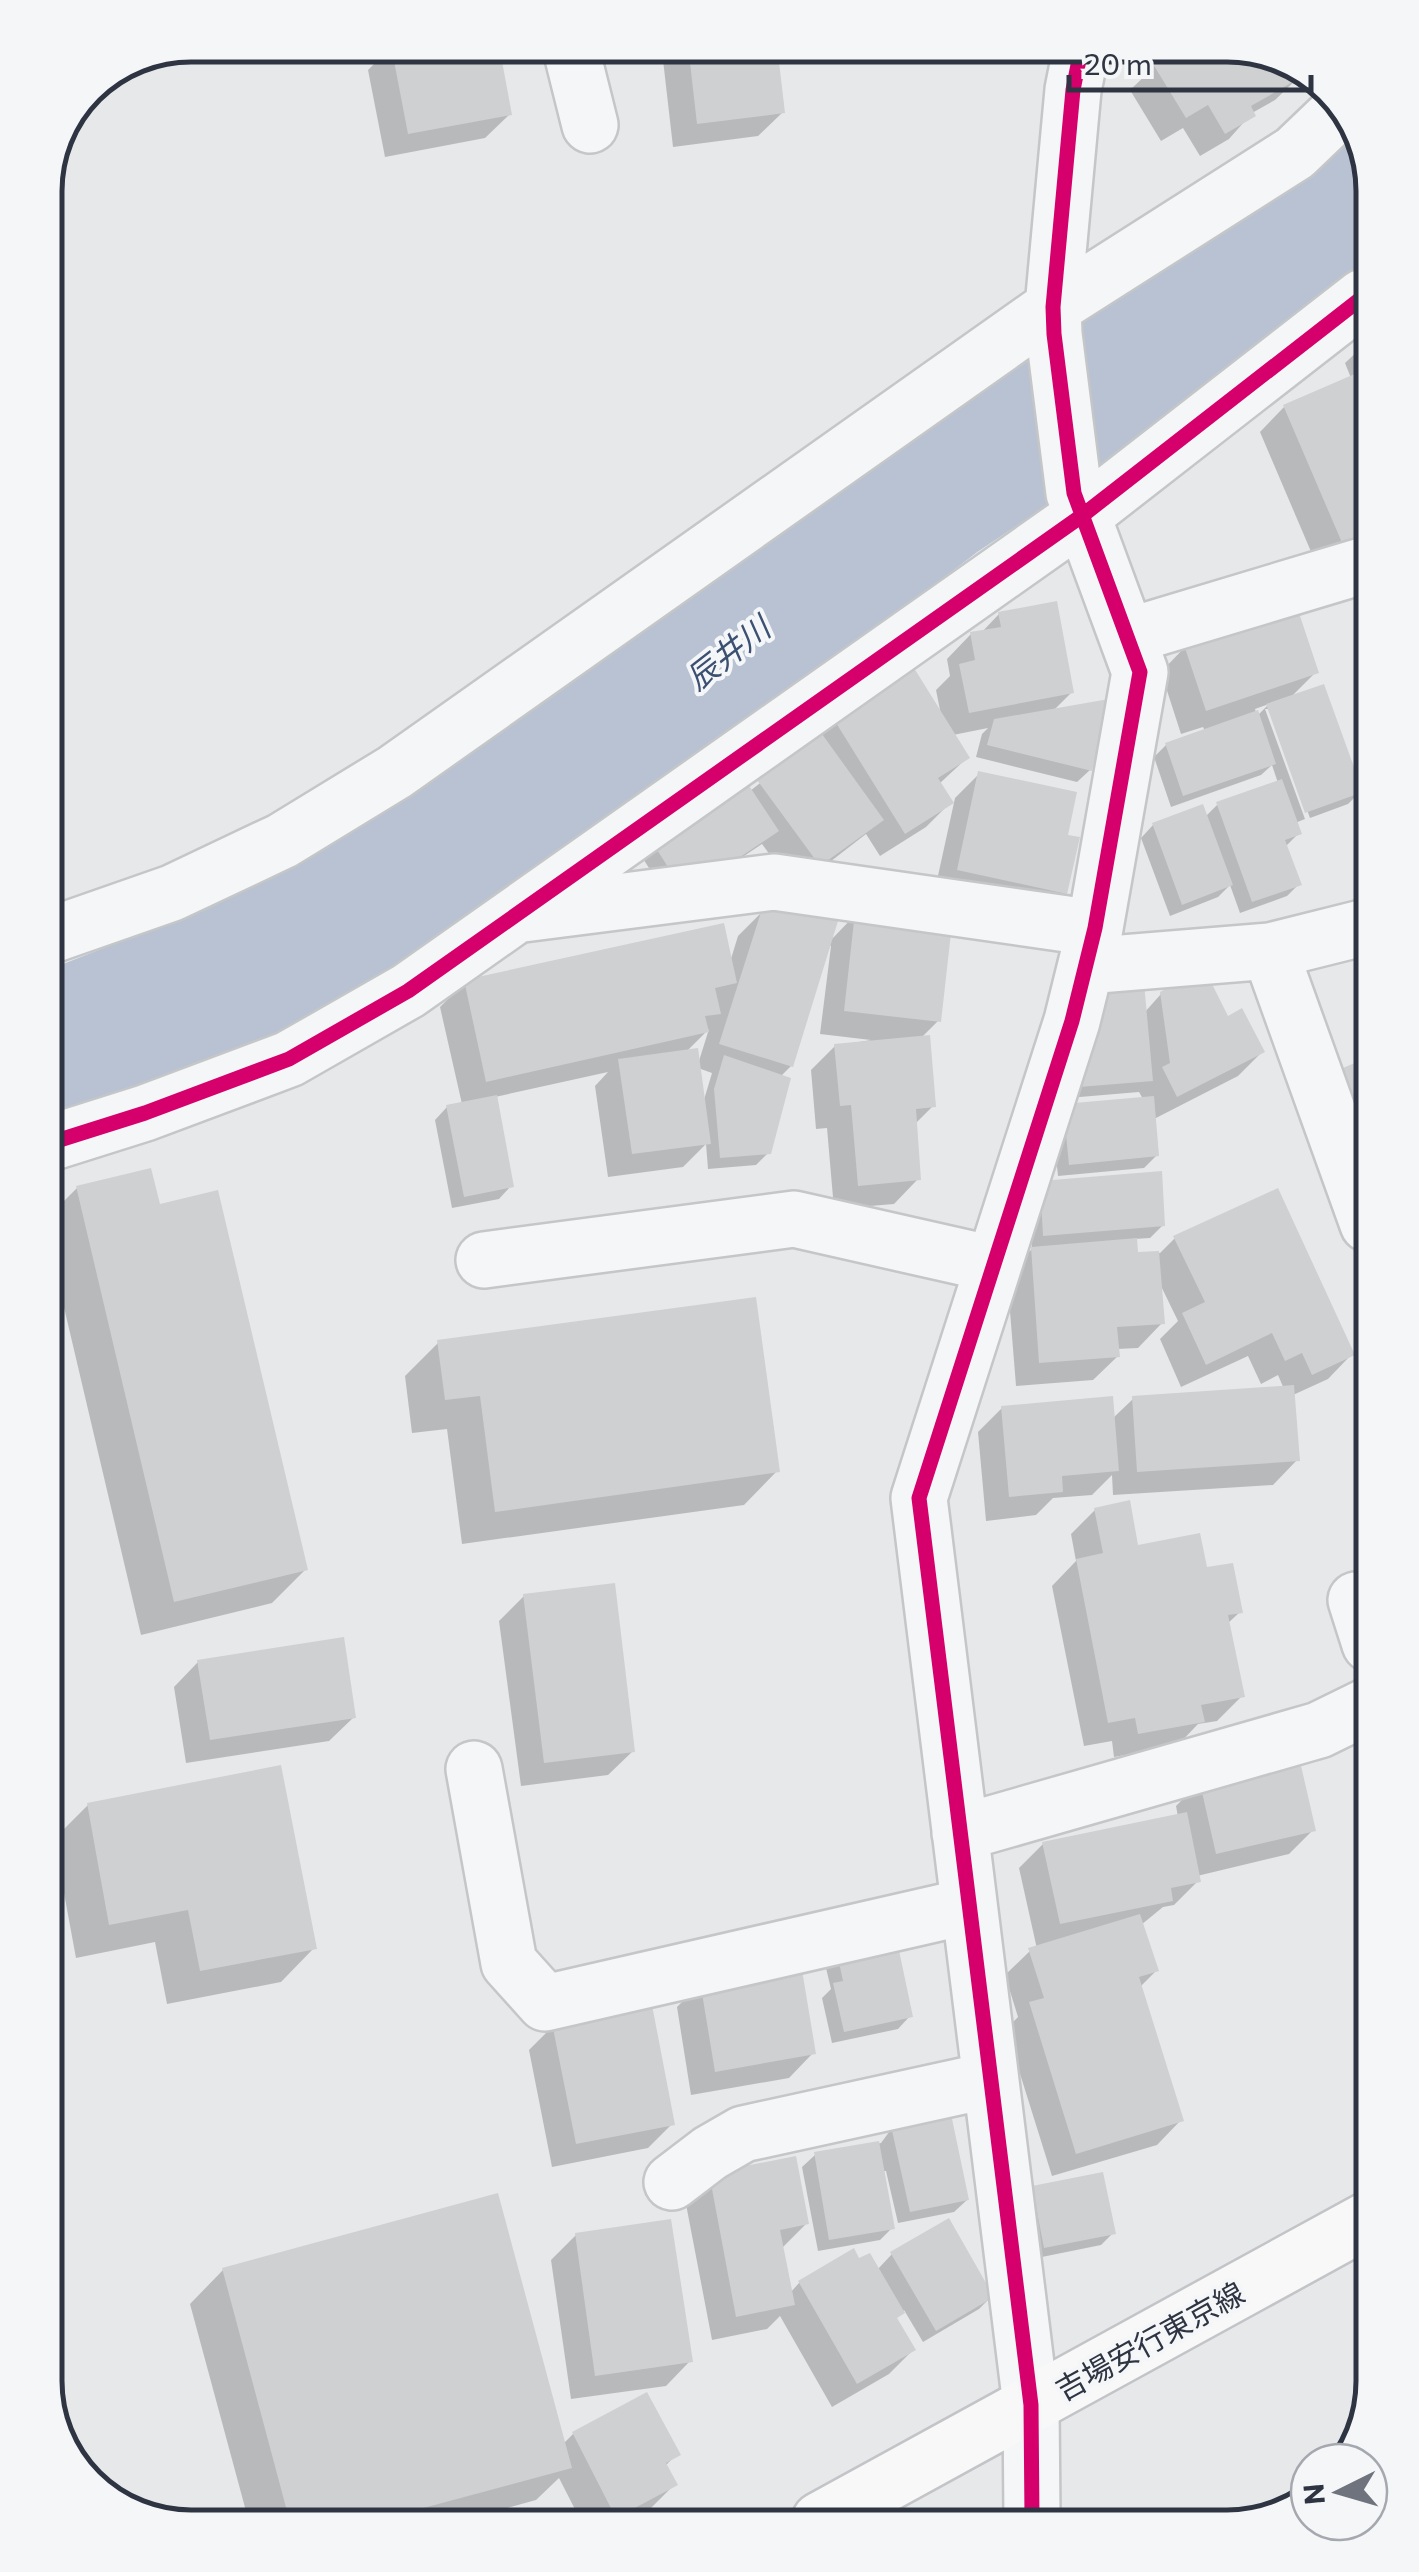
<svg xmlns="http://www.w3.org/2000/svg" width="1419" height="2572" viewBox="0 0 1419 2572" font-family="Commissioner,'Noto Sans JP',sans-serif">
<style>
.shadow{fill:#0003;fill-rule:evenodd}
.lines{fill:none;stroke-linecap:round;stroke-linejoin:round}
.river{stroke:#b8c2d2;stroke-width:145}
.building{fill:#ced0d2}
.minor-casing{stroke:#c4c6c8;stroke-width:60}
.major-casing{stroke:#c2c4c7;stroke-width:60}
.minor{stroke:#f5f6f7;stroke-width:55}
.major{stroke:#f8f8f8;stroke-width:55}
.cycleway-casing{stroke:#f4f6f8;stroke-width:21}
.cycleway{stroke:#d6006c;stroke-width:15}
.labels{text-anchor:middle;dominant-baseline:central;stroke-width:8;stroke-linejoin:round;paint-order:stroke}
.street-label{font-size:30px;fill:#2e3442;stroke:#f4f6f8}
.water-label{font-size:32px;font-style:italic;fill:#3c5072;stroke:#f4f6f8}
.rim{fill:none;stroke:#2e3442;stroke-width:5}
</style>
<rect width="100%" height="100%" fill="#e6e8ea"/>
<!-- shadow -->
<path class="shadow" d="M356,45H496L510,114L485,138L385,157L368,70L389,49L361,58Z
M678,45H775L783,112L758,136L673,147L663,60Z
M1132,45H1237L1300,76L1275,100L1252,113L1229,139L1200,156L1183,128L1161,141L1130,90L1148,73Z
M1364,345L1365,548L1318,568L1260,432L1284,407L1351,378L1345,363Z
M999,614L1072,692L1053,711L1090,770L1077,782L976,757L982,734L988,728L953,735L967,758L939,784L951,802L926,827L880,856L866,834L795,889L762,844L693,890L660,885L638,851L750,791L810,744L834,720L941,715L936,690L950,676L947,659L971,634L981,633Z
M1185,647L1316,672L1290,698L1360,792L1348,804L1310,818L1270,709H1265L1305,819L1295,823L1299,833L1286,846L1299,884L1287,896L1240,913L1230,885L1218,897L1170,916L1141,838L1153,825L1205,817L1218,804L1278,783L1272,765L1261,775L1171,807L1154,757L1166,745L1205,731L1203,727L1181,734L1161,672ZM1269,704L1257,716L1255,709Z
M979,774L1065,837V893L1041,917L934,894L955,798Z
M775,904L830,941L856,914L938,1021L921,1038L933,1106L914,1125L918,1179L894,1204L834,1209L827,1128L816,1129L811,1070L835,1046L871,1040L820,1034L831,946L828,945L791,1066L780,1077L769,1152L756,1165L708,1169L706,1144L683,1167L608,1177L595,1086L608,1072L495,1097L511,1186L499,1199L452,1208L435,1120L447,1107L462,1104L440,1007L465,982L730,962L738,936L762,912L766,913ZM709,1029L698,1064L686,1052ZM698,1068L712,1073L703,1103Z
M1161,994L1227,1019L1262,1052L1238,1076L1154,1119L1157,1155L1144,1168L1058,1176L1052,1119L1143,1099L1139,1092L1068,1098Z
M1367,1061V1094L1336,1107L1340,1072Z
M1367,1112L1368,1156L1351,1125Z
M77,1188L158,1207L306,1569L272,1603L141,1635L51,1252L50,1215Z
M1028,1196L1163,1225L1150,1238L1134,1239L1136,1254L1160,1253L1175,1238L1352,1354L1328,1379L1293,1395L1297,1460L1273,1485L1113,1495L1112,1475L1092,1495L1053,1498L1036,1515L986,1521L978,1432L1002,1408L1112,1419L1133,1399L1284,1389L1278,1375L1261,1384L1248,1356L1181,1387L1160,1339L1178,1321L1159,1282L1162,1323L1138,1348L1117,1349L1118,1356L1093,1380L1016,1386L1007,1274L1032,1249Z
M438,1343L777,1471L744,1505L462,1544L447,1429L412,1433L405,1376Z
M1095,1510L1136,1548L1206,1570L1240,1612L1227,1624L1242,1696L1217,1721L1198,1724L1178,1745L1114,1757L1112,1741L1084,1746L1052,1586L1076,1561L1071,1534Z
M524,1596L633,1751L608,1775L521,1786L499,1621Z
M198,1662L354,1717L329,1741L186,1763L174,1687Z
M1200,1782L1313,1830L1289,1854L1197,1876L1198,1881L1174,1905L1163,1907L1141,1925L1156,1971L1140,1987L1181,2120L1157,2145L1052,2176L1006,2029L1018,2017L1005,1975L1030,1951L1037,1949L1019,1868L1043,1844L1178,1817L1176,1806Z
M88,1805L314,1948L281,1982L167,2004L155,1942L76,1958L54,1839Z
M838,1955L910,2016L898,2029L832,2043L822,1998L831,1989L826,1968Z
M701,1983L813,2053L789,2078L691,2095L677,2007Z
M553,2026L672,2124L648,2148L552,2167L529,2050Z
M892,2128L967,2200L954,2212L898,2223L886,2171H882L892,2228L880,2240L818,2251L802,2167L815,2155L881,2143Z
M710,2175L806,2224L781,2249L790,2293L799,2283L858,2262L877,2270L892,2254L991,2297L979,2309L923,2342L904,2310L895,2319L913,2350L889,2374L832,2407L780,2316L767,2329L712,2340L685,2199Z
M1033,2188L1113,2233L1101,2245L1032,2259L1021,2201Z
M576,2235L690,2361L666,2386L571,2399L551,2260Z
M223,2270L563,2444L573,2434L646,2395L677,2454L665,2466L675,2484L650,2509L625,2522L582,2523L559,2478L536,2500L449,2524L250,2526L190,2304Z"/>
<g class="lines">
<!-- river -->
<path class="river" d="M50,1047L244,971L420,870L655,708L935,493L1272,268L1363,188"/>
</g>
<!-- building -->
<path class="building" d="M391,45H499L512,115L408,134Z
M688,45H777L785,113L697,124Z
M1170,45H1237L1298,68L1303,76L1251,106L1256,116L1225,134L1208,105L1186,118L1153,64L1174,51Z
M1357,373L1364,389L1365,536L1343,545L1283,405Z
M1057,601L1074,693L969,713L959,664L975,660L970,632L1001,627L998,612Z
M1297,607L1319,673L1206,711L1184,645Z
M914,668L970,758L938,778L954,803L905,834L833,718Z
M1324,684L1363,792L1305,813L1266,704Z
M1109,699L1092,771L987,745L994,719Z
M1258,710L1276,764L1183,796L1165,743Z
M822,734L884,820L820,866L757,780Z
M978,771L1077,792L1068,835L1080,837L1067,894L957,870Z
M742,775L779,831L706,880L694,862L673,875L649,837Z
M1282,779L1302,834L1285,840L1302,885L1252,902L1216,802Z
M1203,804L1233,885L1182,905L1152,823Z
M775,901L838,921L793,1067L719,1044L762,909L771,912Z
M855,912L952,924L941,1022L844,1011Z
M724,923L737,983L715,988L721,1014L705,1016L709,1032L486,1082L464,980Z
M1204,968L1228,1016L1242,1008L1265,1052L1177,1097L1162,1067L1170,1063L1160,992Z
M1144,983L1153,1081L1079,1087L1109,986Z
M930,1035L936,1107L916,1109L921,1180L858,1186L851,1105L840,1106L834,1044Z
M698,1048L711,1144L632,1154L618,1059Z
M724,1055L791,1078L771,1154L720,1158L714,1089Z
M1367,1058V1089L1349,1097L1338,1070Z
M497,1095L514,1187L464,1197L446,1105Z
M1154,1096L1159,1156L1069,1165L1063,1104Z
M151,1168L160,1204L218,1190L308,1570L174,1602L76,1186Z
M1162,1171L1165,1226L1043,1236L1040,1181Z
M1278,1188L1355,1355L1312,1375L1302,1353L1285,1361L1272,1333L1206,1365L1182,1313L1205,1302L1173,1236Z
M1137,1238L1138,1252L1159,1251L1165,1324L1117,1327L1120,1357L1039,1363L1031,1247Z
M756,1297L780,1472L495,1512L480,1396L445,1400L437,1340Z
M1294,1385L1300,1461L1137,1472L1132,1396Z
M1113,1396L1119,1471L1062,1476L1063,1492L1009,1497L1001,1406Z
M1130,1500L1138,1545L1200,1533L1207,1567L1233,1563L1243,1613L1228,1615L1245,1697L1201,1705L1205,1722L1138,1734L1135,1718L1108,1723L1076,1559L1103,1553L1094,1508Z
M615,1583L635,1752L544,1763L523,1594Z
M344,1637L356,1718L210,1740L197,1660Z
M1299,1757L1316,1831L1216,1854L1199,1779Z
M281,1765L317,1949L200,1971L188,1910L109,1925L87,1803Z
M1187,1812L1201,1882L1171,1888L1173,1901L1060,1924L1042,1842Z
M1140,1914L1159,1971L1139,1977L1184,2121L1076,2154L1029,2002L1044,1998L1028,1948Z
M897,1941L913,2017L844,2032L833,1983L843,1981L837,1953Z
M801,1964L816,2054L715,2072L700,1981Z
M652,2005L675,2125L576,2144L552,2023Z
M951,2114L969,2200L910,2212L891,2126Z
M879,2141L895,2229L829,2240L814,2152Z
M796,2156L809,2224L780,2230L795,2305L736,2317L709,2173Z
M1103,2172L1116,2234L1044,2248L1032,2186Z
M498,2193L572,2468L360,2525L291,2526L222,2268Z
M949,2218L994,2297L936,2331L890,2252Z
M671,2219L693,2362L595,2376L575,2233Z
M854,2248L859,2258L870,2253L905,2313L897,2318L916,2350L857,2384L798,2281Z
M647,2392L681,2455L666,2463L678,2485L616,2518L572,2432Z"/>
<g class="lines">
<defs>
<path id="minor" d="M570,45L590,125
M1129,636L1365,565
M523,914L774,882L1095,928
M49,936L172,893L282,841L395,772L1053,307L1295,153L1342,108
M1270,951L1368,1224
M1086,966L1270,951L1366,927
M50,1143L145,1113L289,1059L408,991L1083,515L1363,297
M484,1260L794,1219L993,1264
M1356,1600L1370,1644
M474,1769L509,1963L545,2003L969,1906
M960,1833L1319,1730L1370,1705
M672,2182L710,2153L743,2134L990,2080
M1032,2518L1031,2405L919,1498L1072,1021L1095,928L1140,672L1074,493L1054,334L1053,307L1073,90L1082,45"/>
<path id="major" d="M820,2520L1373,2217"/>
</defs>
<!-- minor casing -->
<use href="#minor" class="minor-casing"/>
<!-- major casing -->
<use href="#major" class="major-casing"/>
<!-- minor -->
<use href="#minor" class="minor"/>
<!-- major -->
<use href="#major" class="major"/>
<defs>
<path id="cycleway" d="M50,1143L145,1113L289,1059L408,991L1083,515L1363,297
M1032,2518L1031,2405L919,1498L1072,1021L1095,928L1140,672L1074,493L1054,334L1053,307L1073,90L1082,45"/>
</defs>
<!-- cycleway casing -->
<use href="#cycleway" class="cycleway-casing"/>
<!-- cycleway -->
<use href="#cycleway" class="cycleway"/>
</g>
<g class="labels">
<!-- street labels -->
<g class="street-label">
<text transform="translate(1149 2340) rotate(-29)">吉場安行東京線</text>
</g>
<!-- water labels -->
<g class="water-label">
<text transform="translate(727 652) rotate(-38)">辰井川</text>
</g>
</g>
<!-- crop -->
<path d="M0 0H1419V2572H0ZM191 62H1227A129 129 0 0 1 1356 191V2381A129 129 0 0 1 1227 2510H191A129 129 0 0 1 62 2381V191A129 129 0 0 1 191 62Z" fill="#f4f6f8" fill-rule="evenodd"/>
<path class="rim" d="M191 62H1227A129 129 0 0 1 1356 191V2381A129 129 0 0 1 1227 2510H191A129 129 0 0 1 62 2381V191A129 129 0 0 1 191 62Z"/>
<!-- north arrow -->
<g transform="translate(1339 2492) rotate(265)"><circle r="48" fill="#f4f6f8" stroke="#a5a8af" stroke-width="2.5"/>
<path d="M0-8L18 38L0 25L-18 38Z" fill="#6e737d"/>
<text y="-15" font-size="28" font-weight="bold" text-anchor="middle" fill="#2e3442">N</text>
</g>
<!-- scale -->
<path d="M1069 75v15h242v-15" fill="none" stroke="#2e3442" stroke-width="5"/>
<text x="1084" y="75" font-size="30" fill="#2e3442" stroke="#f4f6f8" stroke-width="8" paint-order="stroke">20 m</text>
</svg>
